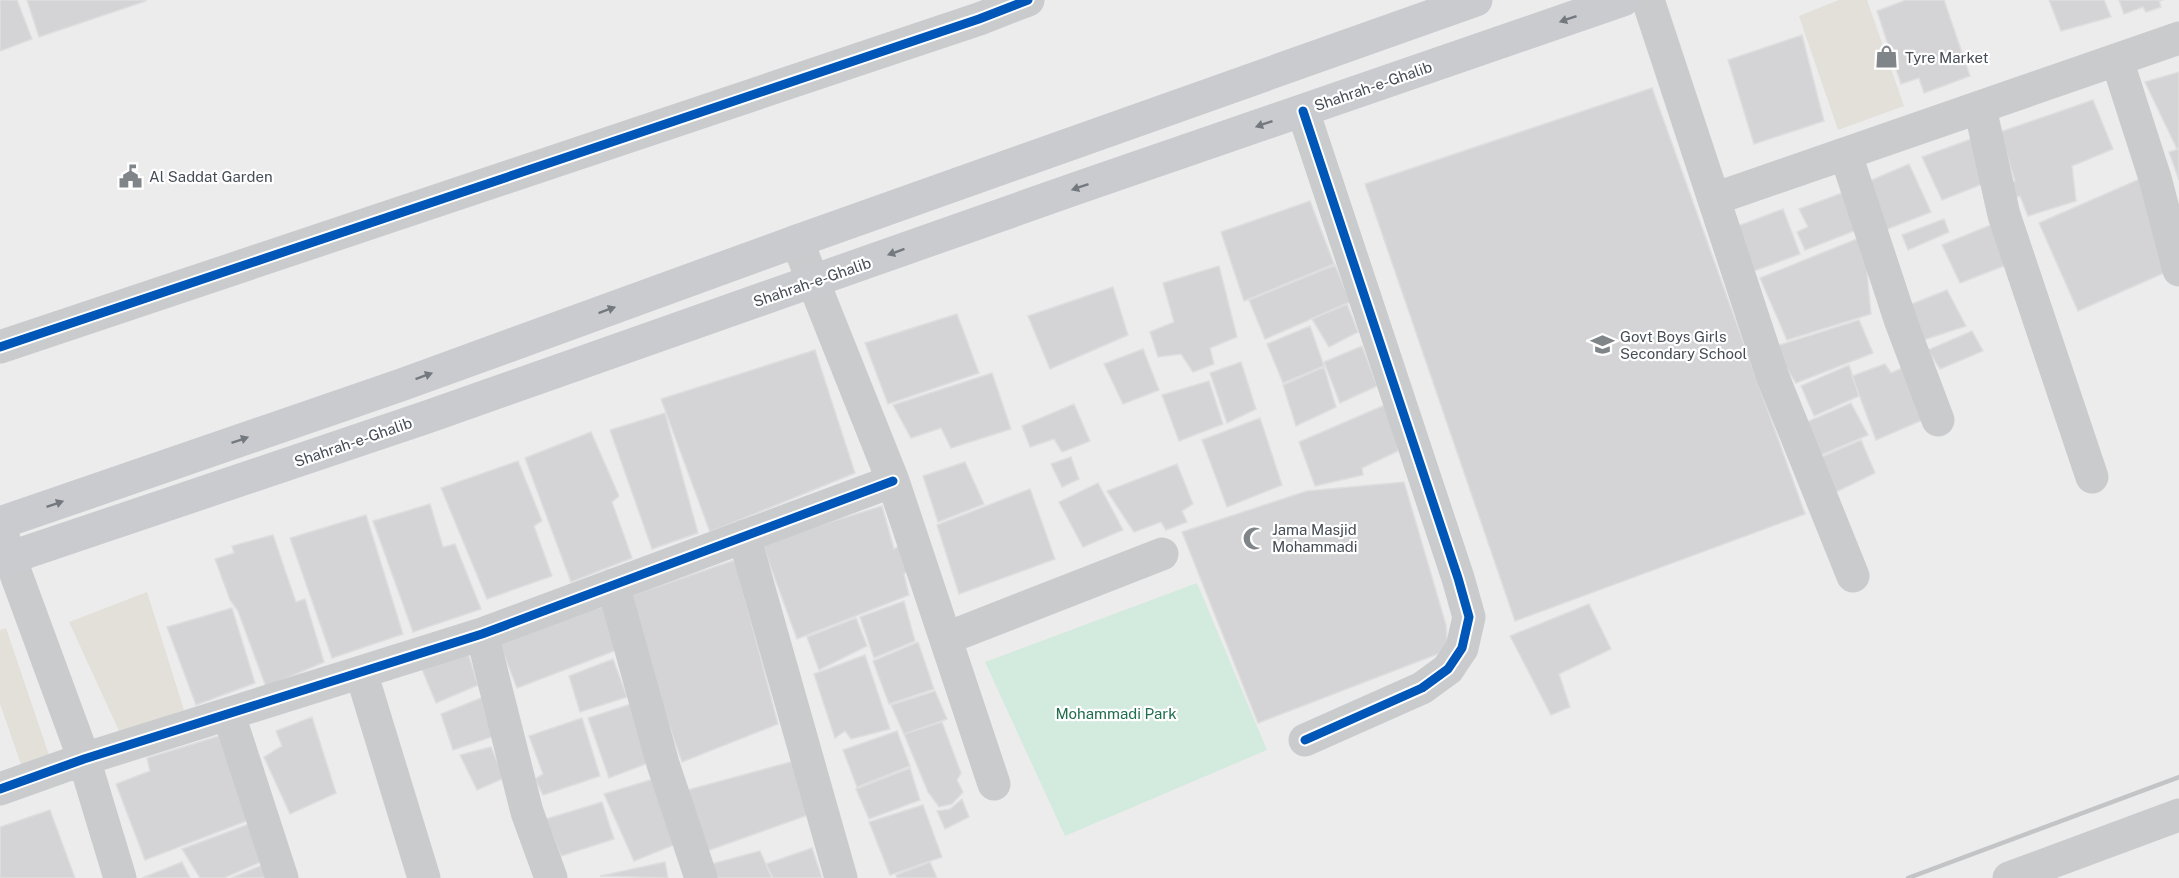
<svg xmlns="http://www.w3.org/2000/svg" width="2179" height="878" viewBox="0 0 2179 878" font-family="'Public Sans',sans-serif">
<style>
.commercial{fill:#e2e0d9}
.green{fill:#d3eade}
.building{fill:#d4d4d7;stroke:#dededf;stroke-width:1.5}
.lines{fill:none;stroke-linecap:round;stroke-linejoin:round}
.minor{stroke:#c9cbcd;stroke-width:33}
.secondary{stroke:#c9cbce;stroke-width:33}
.rail{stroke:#c3c4c6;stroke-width:4.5}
.cycleway-casing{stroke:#fff;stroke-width:13}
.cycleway{stroke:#0057b8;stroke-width:9}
.oneway{fill:#747980}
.labels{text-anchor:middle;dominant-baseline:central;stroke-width:4.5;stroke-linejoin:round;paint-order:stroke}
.poi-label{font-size:15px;fill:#464d56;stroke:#fff;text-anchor:start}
.street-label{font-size:15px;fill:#464d56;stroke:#fff}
.park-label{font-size:15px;fill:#206e4e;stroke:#fff}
</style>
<rect width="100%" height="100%" fill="#edecec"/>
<!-- commercial -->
<path class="commercial" d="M1839,0H1867L1904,106L1838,130L1799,16Z
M147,592L184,710L120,733L69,622Z
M6,628L50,758L23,770L0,704V630Z"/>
<!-- green -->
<path class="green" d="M1197,583L1267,750L1065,836L985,662Z"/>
<!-- building -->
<path class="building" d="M0,0H17L32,39L0,51Z
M27,0H146V1L39,37Z
M1906,0H1944L1970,76L1924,93L1919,78L1901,84L1877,11Z
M2049,0H2104L2111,17L2061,31Z
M2119,0H2163L2159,1L2161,7L2146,12L2143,7L2124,14Z
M1802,35L1824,121L1754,144L1728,60Z
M2179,72V148L2177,149L2145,82Z
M1652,88L1805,514L1515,621L1365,184Z
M2093,100L2113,149L2072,166L2076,201L2028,216L2020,196L2013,198L2007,183L2015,181L2000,132Z
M1974,138L1990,181L1942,200L1922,157Z
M2179,149V180L2169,152Z
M1909,164L1931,212L1880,232L1865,183Z
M2142,178L2175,268L2078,311L2039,223Z
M1842,193L1859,229L1805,250L1797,232L1808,227L1799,209Z
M1310,201L1334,264L1244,301L1221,232Z
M1783,209L1800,254L1754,271L1738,226Z
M1944,219L1949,232L1908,250L1902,235Z
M1993,224L2009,264L1960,283L1942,245Z
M1864,236L1875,265L1867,272L1871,314L1787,340L1760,278Z
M1335,265L1350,302L1265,339L1249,300Z
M1219,266L1237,337L1210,348L1214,364L1193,372L1181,354L1158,357L1150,332L1174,322L1163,283Z
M1113,287L1128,335L1050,369L1028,316Z
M1947,290L1966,326L1920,341L1902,308Z
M1347,304L1358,332L1329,347L1312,319Z
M957,314L979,373L888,404L865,343Z
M1859,320L1873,353L1796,383L1773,347Z
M1310,326L1324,366L1283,383L1267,344Z
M1972,331L1983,351L1940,369L1928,350Z
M1362,346L1377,386L1340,403L1324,362Z
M1143,349L1159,390L1123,404L1104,364Z
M815,350L855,473L710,532L661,399Z
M1904,360L1927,418L1876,440L1852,376L1885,364L1891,373L1900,369Z
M1241,362L1256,409L1227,423L1210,373Z
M1849,365L1859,396L1814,416L1801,386Z
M1324,367L1336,407L1296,426L1283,385Z
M992,373L1011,429L951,448L941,428L911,438L893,405Z
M1209,381L1223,424L1179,441L1162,395Z
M1851,403L1868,435L1814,458L1800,425Z
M1074,404L1090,441L1062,452L1054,439L1030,447L1022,426Z
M1387,404L1396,433L1398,451L1362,468L1363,475L1315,486L1299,442Z
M665,413L698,533L652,549L610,430Z
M1260,418L1282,485L1227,507L1202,440Z
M591,432L619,496L612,502L632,558L571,582L525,458Z
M1861,440L1875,473L1830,495L1814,460Z
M1071,457L1079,479L1062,487L1051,464Z
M518,461L542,521L534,526L552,576L487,599L441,488Z
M965,462L984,504L938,522L923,476Z
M1177,464L1193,504L1182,511L1187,522L1166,530L1161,522L1134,532L1107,491Z
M1404,482L1446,625L1448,650L1258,723L1182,532L1307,491Z
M1098,483L1123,530L1083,547L1059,502Z
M1030,489L1055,559L959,594L937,525Z
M430,504L443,547L455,544L481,609L413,632L373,521Z
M882,506L894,549L900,546L910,569L904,574L909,595L797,639L762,543Z
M366,515L403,634L332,658L290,538Z
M273,535L296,602L305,599L324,662L266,687L238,611L230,600L215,559L234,553L232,546Z
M735,560L778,724L682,762L624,598Z
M904,601L915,641L874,658L860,617Z
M1589,604L1611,649L1559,674L1570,707L1551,715L1510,636Z
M609,605L622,648L517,688L497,637Z
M232,608L255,683L196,705L167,627Z
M856,618L867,646L819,670L807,637Z
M918,642L934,689L889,704L873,661Z
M466,647L478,685L436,703L421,667Z
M865,655L890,729L851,739L845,731L835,738L814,674Z
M613,659L627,697L580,712L569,676Z
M935,691L947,719L904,734L891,705Z
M486,696L503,733L453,750L441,714Z
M631,704L651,762L609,778L588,718Z
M312,717L336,793L290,814L264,757L282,746L276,731Z
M582,718L600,776L543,795L535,779L543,774L529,736Z
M942,722L961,773L957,780L963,792L952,804L939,807L928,792L904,734Z
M897,731L910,766L857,787L843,750Z
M222,735L249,820L145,860L116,784L150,771L147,758Z
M491,747L504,778L477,790L460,755Z
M794,761L808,815L704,852L680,792Z
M910,768L920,800L869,819L856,789Z
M657,778L676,844L634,861L604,794Z
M962,799L969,817L945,829L937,811L950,809Z
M602,802L614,839L561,856L546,819Z
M923,805L942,857L890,875L869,822Z
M50,810L75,878H0V827Z
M257,821L272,857L224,878H200L182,849Z
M812,848L822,878H773L766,864Z
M760,851L772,878H708L704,866Z
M272,861L277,878H231Z
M182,862L190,878H142Z
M665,862L668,878L600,876Z
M930,862L937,878H897L896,875Z"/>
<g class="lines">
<!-- minor -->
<path class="minor" d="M1648,0L1772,375L1853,576
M2117,60L2155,178L2179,270
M1980,108L2004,215L2092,477
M1303,111L1458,578L1469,617L1462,648L1448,669L1422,688L1305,740
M1846,155L1901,322L1938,420
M1714,199L2179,38
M797,241L893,481L994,784
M0,347L979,19L1028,0
M0,527L10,558L84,759L120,878
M744,536L841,878
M613,585L663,764L701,878
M482,634L527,812L551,878
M947,638L1162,554
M361,672L424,878
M229,715L282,878
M0,789L84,759L482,634L893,481
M2009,878L2179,815"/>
<!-- secondary -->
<path class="secondary" d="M0,523L401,385L797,241L1476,0
M0,561L427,417L1083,186L1623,0"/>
<!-- rail -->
<path class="rail" d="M1908,878L2179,777"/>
<defs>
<path id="cycleway" d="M1303,111L1458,578L1469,617L1462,648L1448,669L1422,688L1305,740
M0,347L979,19L1028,0
M0,789L84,759L482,634L893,481"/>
</defs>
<!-- cycleway casing -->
<use href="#cycleway" class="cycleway-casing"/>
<!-- cycleway -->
<use href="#cycleway" class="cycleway"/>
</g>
<!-- one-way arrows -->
<defs><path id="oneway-solid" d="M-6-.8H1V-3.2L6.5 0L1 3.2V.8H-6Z" transform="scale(1.5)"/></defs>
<g class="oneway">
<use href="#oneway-solid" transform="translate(1568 19) rotate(161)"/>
<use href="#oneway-solid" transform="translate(1264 124) rotate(161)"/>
<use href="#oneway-solid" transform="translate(1080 187) rotate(161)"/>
<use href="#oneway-solid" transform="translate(896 252) rotate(160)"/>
<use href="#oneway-solid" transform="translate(607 310) rotate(-20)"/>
<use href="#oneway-solid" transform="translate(424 376) rotate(-20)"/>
<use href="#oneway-solid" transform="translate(240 440) rotate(-19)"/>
<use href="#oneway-solid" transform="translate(55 504) rotate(-19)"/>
</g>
<!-- icons -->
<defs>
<symbol id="shop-bare" viewBox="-9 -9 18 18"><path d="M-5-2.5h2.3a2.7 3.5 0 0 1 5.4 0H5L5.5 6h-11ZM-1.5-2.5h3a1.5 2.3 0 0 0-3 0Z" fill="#80858a" stroke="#fff" stroke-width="2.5" paint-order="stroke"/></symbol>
<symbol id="civic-bare" viewBox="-9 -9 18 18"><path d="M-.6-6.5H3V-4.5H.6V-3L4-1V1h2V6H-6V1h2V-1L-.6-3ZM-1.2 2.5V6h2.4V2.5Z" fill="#80858a" stroke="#fff" stroke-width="2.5" paint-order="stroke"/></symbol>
<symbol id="school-bare" viewBox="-9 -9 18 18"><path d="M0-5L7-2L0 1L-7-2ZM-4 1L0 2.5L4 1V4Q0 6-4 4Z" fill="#80858a" stroke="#fff" stroke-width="2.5" paint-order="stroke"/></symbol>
<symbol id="mosque-bare" viewBox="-9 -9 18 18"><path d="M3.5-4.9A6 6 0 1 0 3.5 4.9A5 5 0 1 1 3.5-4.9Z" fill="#80858a" stroke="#fff" stroke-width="2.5" paint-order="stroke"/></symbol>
</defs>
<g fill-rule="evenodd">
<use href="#shop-bare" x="1870" y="40" width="33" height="33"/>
<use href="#civic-bare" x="114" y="160" width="33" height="33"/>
<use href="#school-bare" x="1586" y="328" width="33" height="33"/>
<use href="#mosque-bare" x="1238" y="522" width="33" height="33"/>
</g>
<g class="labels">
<!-- poi labels -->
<g class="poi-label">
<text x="1905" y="57">Tyre Market</text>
<text x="149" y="176">Al Saddat Garden</text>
<text x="1620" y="336">Govt Boys Girls<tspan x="1620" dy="17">Secondary School</tspan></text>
<text x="1272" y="529">Jama Masjid<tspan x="1272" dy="17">Mohammadi</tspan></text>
</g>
<!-- street labels -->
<g class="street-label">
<text transform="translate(1373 86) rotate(-19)">Shahrah-e-Ghalib</text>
<text transform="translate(812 282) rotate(-19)">Shahrah-e-Ghalib</text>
<text transform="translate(353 442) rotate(-19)">Shahrah-e-Ghalib</text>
</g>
<!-- park labels -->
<g class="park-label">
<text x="1116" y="713">Mohammadi Park</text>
</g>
</g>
</svg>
